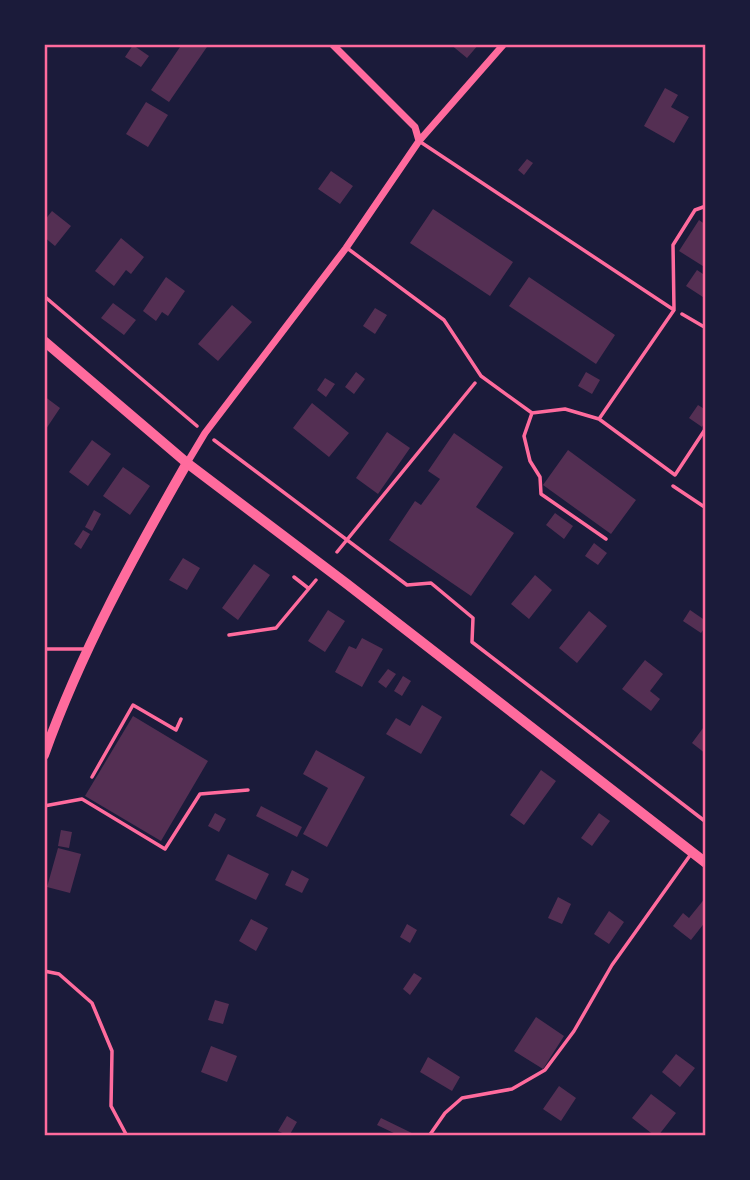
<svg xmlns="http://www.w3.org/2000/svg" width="750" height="1180" viewBox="0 0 750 1180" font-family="Montserrat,sans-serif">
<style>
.building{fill:#542f53}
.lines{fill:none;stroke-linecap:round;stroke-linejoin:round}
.path{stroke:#ff6b9d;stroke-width:3.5}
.service{stroke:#ff6b9d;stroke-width:3.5}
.minor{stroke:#ff6b9d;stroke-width:7}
.secondary{stroke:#ff6b9d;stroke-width:10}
.primary{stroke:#ff6b9d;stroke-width:10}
.neatline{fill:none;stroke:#ff6b9d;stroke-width:2.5}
</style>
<rect width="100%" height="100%" fill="#1b1b3a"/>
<!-- building -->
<path class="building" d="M182,44H209L169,102L151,90Z
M450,44H479L467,58Z
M133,45L149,56L141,67L125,57Z
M665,88L678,95L671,107L689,117L674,143L644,126Z
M146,102L168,115L148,147L126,134Z
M527,159L533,163L524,175L518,170Z
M331,171L353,186L340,204L318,189Z
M433,209L513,262L490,296L410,243Z
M52,211L71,226L55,246L44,237V221Z
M699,220L706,225V268L679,251Z
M121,238L144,257L131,274L126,270L114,286L95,271Z
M697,270L706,276V299L686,286Z
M166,277L185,291L168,316L162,312L156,321L143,311Z
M529,277L615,335L596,364L509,306Z
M113,303L136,320L124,335L101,318Z
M232,305L252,322L218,361L198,344Z
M375,308L387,315L375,334L363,326Z
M356,372L365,379L354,394L345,387Z
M586,372L600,380L592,394L578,386Z
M325,378L335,384L326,397L317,390Z
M44,396L60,408L44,432Z
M312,403L349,433L329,457L293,428Z
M698,405L706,410V420L702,427L689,418Z
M387,432L410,448L378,494L356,478Z
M454,433L503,467L476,507L514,533L471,596L389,540L415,501L421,505L440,479L428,471Z
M92,440L111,454L88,486L69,472Z
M568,450L636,500L611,534L543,485Z
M123,467L150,486L130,515L103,496Z
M94,510L101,514L92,531L85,527Z
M555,513L573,526L564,539L546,525Z
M83,530L90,534L81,549L74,544Z
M594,543L607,553L598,565L585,556Z
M183,558L200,568L187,590L169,580Z
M254,564L270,575L238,620L222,608Z
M535,575L552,590L529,619L511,604Z
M328,610L345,621L325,652L308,641Z
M690,610L706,621V626L701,633L683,621Z
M589,611L607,626L577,663L559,648Z
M362,638L383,649L362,687L335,672L349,646L356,649Z
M645,660L663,674L650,691L660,699L651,711L622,689Z
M388,669L396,674L386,688L378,682Z
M403,676L411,681L402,696L394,691Z
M422,705L442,717L421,754L386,734L396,718L410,726Z
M133,716L208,761L161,841L85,796Z
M706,724V754L692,743Z
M316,750L365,777L327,847L303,834L328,788L303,774Z
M541,770L556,781L524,825L510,815Z
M261,806L302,827L297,837L256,816Z
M215,813L226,819L219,832L208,826Z
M599,813L610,821L592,846L581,838Z
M61,830L72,832L69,848L58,846Z
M58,848L81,854L70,893L47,887Z
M228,854L269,874L256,900L215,880Z
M292,870L309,879L302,893L285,885Z
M558,897L571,904L562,924L548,918Z
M706,897V921L691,940L673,926L683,913L689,918Z
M609,911L624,922L609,944L594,934Z
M251,919L268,928L256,951L239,941Z
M407,924L417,930L410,943L400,937Z
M414,973L422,978L410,995L403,989Z
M215,1000L229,1004L223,1024L208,1020Z
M536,1017L564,1036L543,1069L514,1051Z
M211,1046L237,1056L227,1082L201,1072Z
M676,1054L695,1068L680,1087L662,1072Z
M428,1057L460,1077L452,1091L420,1072Z
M559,1086L576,1098L561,1121L543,1109Z
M651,1094L676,1113L658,1136H655L632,1118Z
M287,1116L297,1122L289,1136L278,1131Z
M381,1118L418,1136H400L377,1125Z"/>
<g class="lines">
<!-- path -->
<path class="path" d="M44,296L197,426
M682,314L706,328
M214,440L407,585L431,583L473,618L472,642L706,822
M673,486L706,508
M337,552L475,383
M294,577L308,588
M229,635L276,628L316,580
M92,777L133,705L176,730L181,719
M44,971L59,974L92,1003L112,1051L111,1106L127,1136"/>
<!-- service -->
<path class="service" d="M347,248L444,320L481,376L532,413L565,409L599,419L674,310L419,141
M674,309L673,245L695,210L706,206
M532,413L524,436L530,461L540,477L541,494L606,539
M599,419L675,475L706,428
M44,649H86
M44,806L82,799L165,849L200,794L248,790
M429,1136L445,1113L462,1098L512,1089L545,1070L574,1031L612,965L691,854"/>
<!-- minor -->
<path class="minor" d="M332,44L415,127L419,141
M187,463L205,433L346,248L419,141L504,44"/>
<!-- secondary -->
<path class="secondary" d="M44,755C81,652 133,557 187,463"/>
<!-- primary -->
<path class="primary" d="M44,341L187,463L347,584L706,863"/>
</g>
<!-- border -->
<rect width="750" height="1180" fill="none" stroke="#1b1b3a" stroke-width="91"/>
<rect x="46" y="46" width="658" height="1088" class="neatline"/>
</svg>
